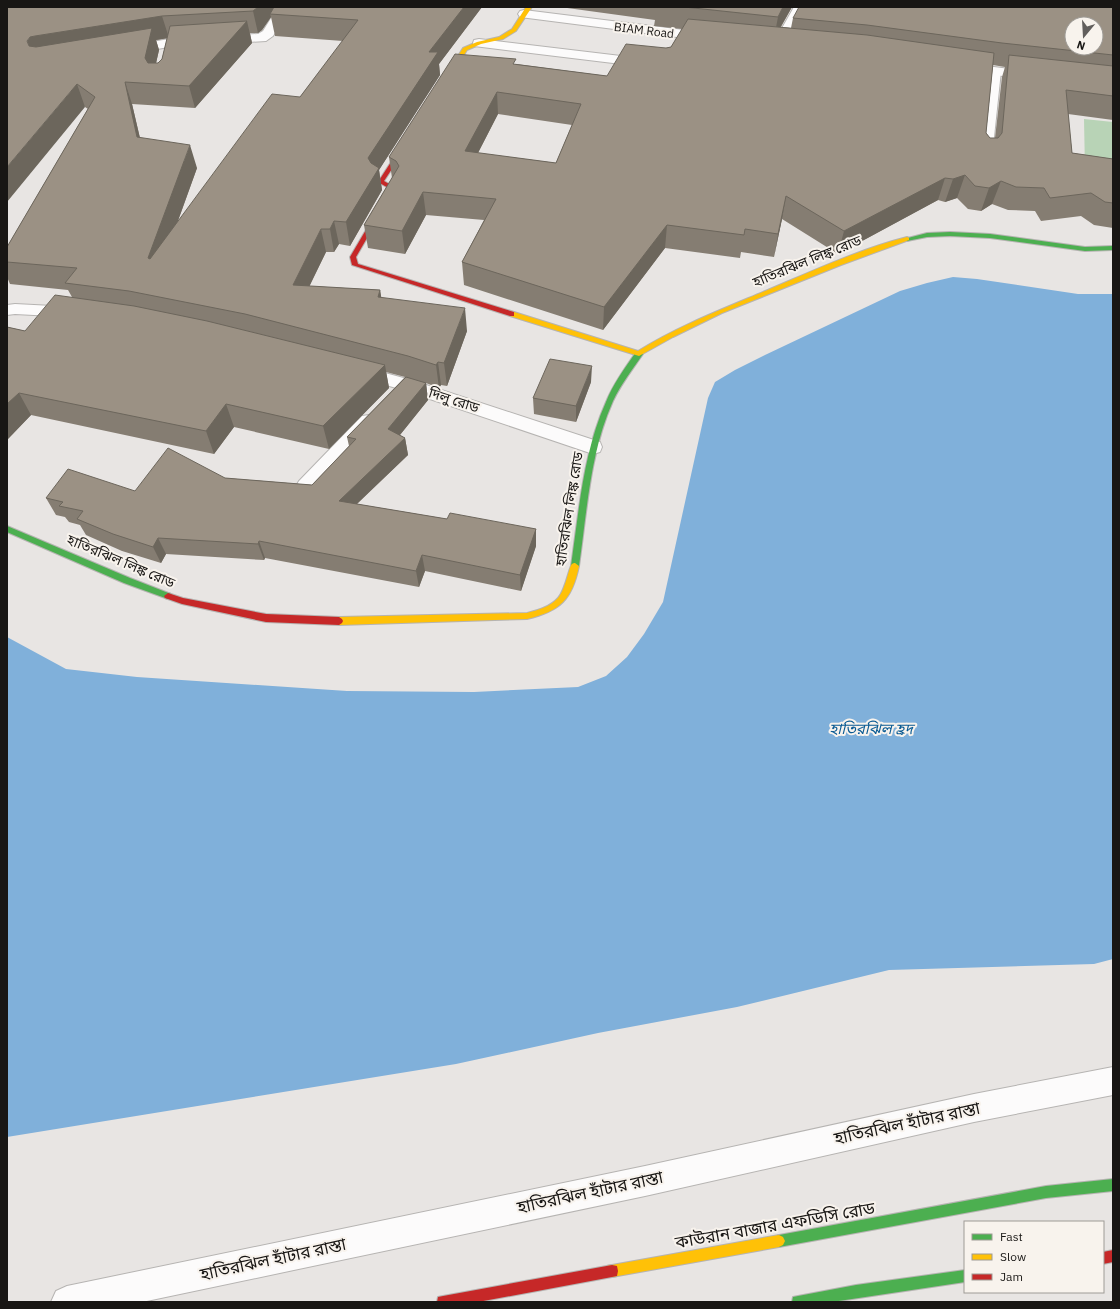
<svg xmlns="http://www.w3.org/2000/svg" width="1120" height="1309" viewBox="0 0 1120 1309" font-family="'IBM Plex Sans','Noto Sans Bengali',sans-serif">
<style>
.green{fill:#b8d3b6}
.water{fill:#80b0da}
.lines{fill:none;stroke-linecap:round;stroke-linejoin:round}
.lane-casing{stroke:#b6b4b2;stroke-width:2}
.street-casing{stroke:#b6b4b2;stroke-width:2}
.fast-casing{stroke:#b6b4b2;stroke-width:2}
.slow-casing{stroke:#b6b4b2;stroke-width:2}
.jam-casing{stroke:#b6b4b2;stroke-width:2}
.lane{fill:#fcfbfb;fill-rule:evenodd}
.street{fill:#fcfbfb;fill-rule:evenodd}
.fast{fill:#4caf50;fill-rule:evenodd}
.slow{fill:#ffc107;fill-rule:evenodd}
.jam{fill:#c62828;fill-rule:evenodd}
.wall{fill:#857d72;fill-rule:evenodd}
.shaded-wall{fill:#6c665c}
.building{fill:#9b9184;stroke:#6c665c;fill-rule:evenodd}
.labels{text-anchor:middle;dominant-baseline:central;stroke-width:4;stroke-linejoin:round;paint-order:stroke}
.far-street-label{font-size:12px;fill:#181614;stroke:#f8f3ed}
.street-label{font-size:14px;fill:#181614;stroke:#f8f3ed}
.water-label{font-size:15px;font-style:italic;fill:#095a93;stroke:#f8f3ed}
.near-street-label{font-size:17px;fill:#181614;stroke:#f8f3ed}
</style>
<rect width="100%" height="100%" fill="#e8e5e3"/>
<!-- green -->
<path class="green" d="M1084,119L1113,122V175L1085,171Z"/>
<!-- water -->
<path class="water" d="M953,277L977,279L1078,294H1113V959L1094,964L889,970L737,1007L598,1033L456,1064L7,1137V637L66,669L137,677L347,691L474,692L578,687L606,676L627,657L644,634L663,602L708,398L715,382L735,370L765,355L900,291L927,283Z"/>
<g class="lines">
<defs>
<path id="lane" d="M995,68L999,69L1001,71L992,156L990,159H982L980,156L989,71L991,69Z"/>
<path id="street" d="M278,7H290L273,36L266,41L169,47L128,54L123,53L121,50L123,47L128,46L169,39L258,34L263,31Z
M794,7H806L784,47H774L773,44Z
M524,10L708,33L713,34L714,37L713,40L708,41L520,17L518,14L520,11Z
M479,39L646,59L651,60L653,63L651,66L646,67L474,46L473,43L474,40Z
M962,63L1033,72L1038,73L1040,76L1038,79L1033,80L957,70L955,67L957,64Z
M15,304L72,307L78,308L80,312L78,316L72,317L15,314L7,315V305Z
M359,366L411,380L600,442L602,447L600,452L593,454L400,389L353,376L350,372L353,368Z
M369,415L376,416L378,421L376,426L313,491L306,493L299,491L296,486L299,481L362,416Z
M1113,1067V1095L974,1122L645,1196L142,1302H51L56,1291L67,1286L645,1166L974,1094Z"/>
<path id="fast" d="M950,232L990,234L1085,247L1113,246V250L1085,251L990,238L950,236L927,237L907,241L904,239L927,233Z
M636,352H639L643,354C632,370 621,384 613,401C590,452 587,511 579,566L575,569L571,566C579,511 583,453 606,402C613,384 625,368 636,352Z
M7,526L130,578L171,594L172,596L168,599L124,583L7,532Z
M1113,1179V1191L1046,1198L779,1247L775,1245L773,1241L775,1237L779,1235L1046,1186Z
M965,1270V1282L832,1302H792L793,1297L798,1296L856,1285Z"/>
<path id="slow" d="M526,7H532L516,31L503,39L481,44L467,50L448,81H444L443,80L463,48L477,42L499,37L512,29Z
M907,237L909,238V240L841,265L722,313L673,337L639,356L510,316L509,314L510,312H514L638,351C680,325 725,308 770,289C815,270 860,249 907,237Z
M575,563L579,566C572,600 560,611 527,619L339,625L336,623L335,621L336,619L339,617L527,613C538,610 550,607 558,598C566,589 569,566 572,564C573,563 574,563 575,563Z
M779,1235L783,1237L785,1241L783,1245L779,1247L612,1277L607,1276L606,1271L607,1266L612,1265Z"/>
<path id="jam" d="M404,142L409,143L384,181L396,188L356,257L358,264L514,312V316H510L352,265L350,257L390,189L378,182Z
M168,593L183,598L266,614L339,617L342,619L343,621L342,623L339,625L266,622L182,604L165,598L164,596Z
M1113,1250V1262L1103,1264V1252Z
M612,1265L617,1266L618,1271L617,1276L612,1277L478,1302H437L438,1297L443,1296Z"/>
</defs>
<!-- lane casing -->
<use href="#lane" class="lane-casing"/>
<!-- street casing -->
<use href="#street" class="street-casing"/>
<!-- fast casing -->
<use href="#fast" class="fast-casing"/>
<!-- slow casing -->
<use href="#slow" class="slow-casing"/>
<!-- jam casing -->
<use href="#jam" class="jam-casing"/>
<!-- lane -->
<use href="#lane" class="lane"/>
<!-- street -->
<use href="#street" class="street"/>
<!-- fast -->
<use href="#fast" class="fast"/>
<!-- slow -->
<use href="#slow" class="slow"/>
<!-- jam -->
<use href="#jam" class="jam"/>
</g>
<!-- wall -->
<path class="wall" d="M7,7H482L439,64L440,75L379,170L382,190L350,246L339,244L334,252H326L309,286L380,290L381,297L467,331L447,386L441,385L439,388L426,383L428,400L400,435L405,438L408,455L357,504L447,519L536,529V546L521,591L425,571L419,587L265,558L264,560L166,554L161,563L122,551L86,535L80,525L69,522L65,517L56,515L46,498L135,491L225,478L312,485L349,446L347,437L405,377L386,372L389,388L329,449L234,427L214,454L31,415L7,440V327L25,331L72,297L68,290L10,284L7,277V247L88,109L85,107ZM271,17L275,36L343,41L300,97L178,221L197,168L140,138L132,104L195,108L252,43L250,33H258L262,30ZM167,38L162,59L158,63H156L159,50L156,40Z
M560,7H792L781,27L791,28L793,18L1113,7V120L1068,114L1072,153L1113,159V228L1094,225L1081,216L1041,221L1035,211L1008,210L992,204L981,211L968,209L957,198L945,202L938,200L838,254L782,219L774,257L741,252L740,258L665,248L603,330L464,285L462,262L484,220L426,215L405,254L368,248L364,225L392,178L389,157L516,64L607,76L666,48L671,47L682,29L654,26L655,20ZM993,65L1005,67L1002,77L995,138H990L986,133ZM498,114L572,125L556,163L478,153Z
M591,382L576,422L534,414L533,398Z"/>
<!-- shaded-wall -->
<path class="shaded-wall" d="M258,7H277L270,14L271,17L262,30L258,33L253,11Z
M464,7H482L439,64L440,75L379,170L382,190L350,246L346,222L368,158L429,52Z
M783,7H792L774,38L778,17Z
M162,16L169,38L156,40L159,50L152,81L36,63L27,41L30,37Z
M247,21L252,43L195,108L189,86Z
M125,82L132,104L145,160L137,137Z
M77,84L85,107L7,202V167Z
M497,92L498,114L467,174L465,151Z
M190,145L197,168L156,281L148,258Z
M965,175L957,198L945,202L953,179Z
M945,178L938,200L838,254L844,231Z
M1001,181L992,204L981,211L989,188Z
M423,192L426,215L405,254L402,231Z
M786,196L782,219L774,257L778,234Z
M334,221L339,244L334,252L330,229Z
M667,225L665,248L603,330L604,307Z
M321,229L326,252L299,308L293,285Z
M380,290L384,313L378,297Z
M465,308L467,331L447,386L444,363Z
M438,362L441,385L439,388L436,365Z
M385,365L389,388L329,449L323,426Z
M592,366L591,382L576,422V406Z
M426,383L428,400L391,446L388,429Z
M19,393L31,415L7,440V404Z
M226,404L234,427L214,454L206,431Z
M405,438L408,455L343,517L339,501Z
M536,529V546L521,591L520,575Z
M158,538L166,554L161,563L153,547Z
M259,541L265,558L264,560L258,544Z
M422,555L425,571L419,587L416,571Z"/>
<!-- building -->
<path class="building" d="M7,7H258L253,11L162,16L35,36L30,37L27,41L29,46L36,47L152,28L145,58L148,63H158L162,59L170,26L247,21L189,86L125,82L137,137L190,145L148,258L150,259L272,94L300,97L358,20L270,14L274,7H464L429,52H438L368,158L371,163L379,168L346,222L334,221L330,229H321L293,285L380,290L378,297L465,308L444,363L438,362L436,365L408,356L245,314L129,291L65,283L77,268L7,262V247L95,97L77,84L7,167Z
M684,7H783L778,17Z
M799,7H1113V55L1002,43L867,25L793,18ZM1072,24H1096V48H1072Z
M688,19L867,35L994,53L986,133L990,138H998L1002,133L1009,55L1113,66V96L1066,90L1072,153L1113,159V203L1105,202L1091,193L1050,198L1044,188L1016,187L1001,181L989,188L975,186L965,175L953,179L945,178L844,231L786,196L778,234L745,229L744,235L667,225L604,307L462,262L496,199L423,192L402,231L364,225L399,166L396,161L389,157L455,54L516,59L513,64L607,76L626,44L666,48L671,47ZM497,92L581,104L556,163L465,151Z
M55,295L134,306L207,321L385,365L323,426L226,404L206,431L19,393L7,404V327L25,331Z
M550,359L592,366L576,406L533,398Z
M406,377L426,383L388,429L405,438L339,501L447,519L450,513L536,529L520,575L422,555L416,571L259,541L258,544L158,538L153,547L113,534L77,519L83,511L59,506L63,502L46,498L68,469L135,491L168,448L225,478L312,485L356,439L347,437Z"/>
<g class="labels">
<!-- far-street labels -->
<g class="far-street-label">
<text transform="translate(644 30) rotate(7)">BIAM Road</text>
</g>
<!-- street labels -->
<g class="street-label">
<text transform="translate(807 261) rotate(-22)">হাতিরঝিল লিঙ্ক রোড</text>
<text transform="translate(454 400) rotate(18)">দিলু রোড</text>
<text transform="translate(569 509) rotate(-81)">হাতিরঝিল লিঙ্ক রোড</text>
<text transform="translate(121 561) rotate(23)">হাতিরঝিল লিঙ্ক রোড</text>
</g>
<!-- water labels -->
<g class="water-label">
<text x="871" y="728">হাতিরঝিল হ্রদ</text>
</g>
<!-- near-street labels -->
<g class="near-street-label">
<text transform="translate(907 1123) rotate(-12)">হাতিরঝিল হাঁটার রাস্তা</text>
<text transform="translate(590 1192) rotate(-12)">হাতিরঝিল হাঁটার রাস্তা</text>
<text transform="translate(775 1225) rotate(-10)">কাউরান বাজার এফডিসি রোড</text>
<text transform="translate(273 1259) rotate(-12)">হাতিরঝিল হাঁটার রাস্তা</text>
</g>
</g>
<!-- border -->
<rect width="1120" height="1309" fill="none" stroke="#181614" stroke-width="16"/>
<!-- legend -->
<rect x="964" y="1221" width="140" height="72" fill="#f8f3ed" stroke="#9e9b96"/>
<rect x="972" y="1234" width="20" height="6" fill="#4caf50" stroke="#9e9b96"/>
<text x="1000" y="1241" font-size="12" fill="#181614">Fast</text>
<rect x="972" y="1254" width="20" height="6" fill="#ffc107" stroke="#9e9b96"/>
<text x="1000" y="1261" font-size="12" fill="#181614">Slow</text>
<rect x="972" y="1274" width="20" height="6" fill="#c62828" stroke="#9e9b96"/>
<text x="1000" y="1281" font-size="12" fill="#181614">Jam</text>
<!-- north arrow -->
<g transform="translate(1084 36) rotate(198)"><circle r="19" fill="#f8f3ed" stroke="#9e9b96"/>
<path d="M0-3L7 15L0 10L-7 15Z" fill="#615e5c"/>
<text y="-6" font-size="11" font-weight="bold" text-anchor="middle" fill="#181614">N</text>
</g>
</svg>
